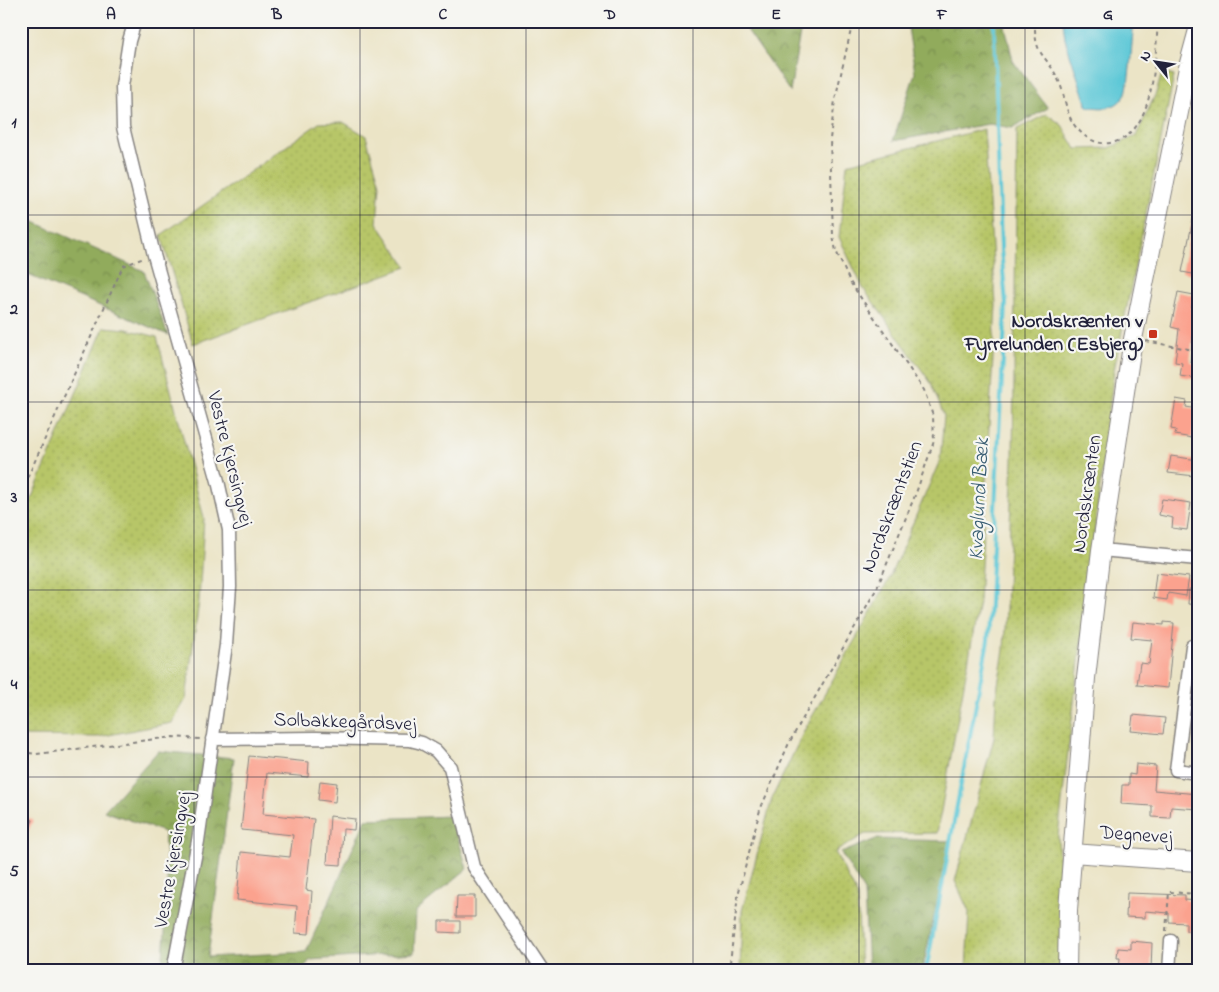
<svg xmlns="http://www.w3.org/2000/svg" width="1219" height="992" viewBox="0 0 1219 992" font-family="'Indie Flower',sans-serif">
<style>
.grass{fill:url(#grass-dots);stroke:#6c7452}
.forest{fill:url(#forest-crowns);stroke:#5a664c}
.water{fill:#5dc8d7;stroke:#407589}
.lines{fill:none;stroke-linecap:round;stroke-linejoin:round}
.stream{stroke:#5dc8d7;stroke-width:4}
.building{fill:#fba28e}
.street-casing{stroke:#868380;stroke-width:15}
.secondary-casing{stroke:#868380;stroke-width:20}
.path{stroke:#868380;stroke-width:2;stroke-dasharray:4 4;stroke-linecap:butt}
.street{stroke:#fff;stroke-width:12}
.secondary{stroke:#fff;stroke-width:18}
.grid{fill:none;stroke:#22223b;stroke-width:1;stroke-opacity:0.55}
.poi-dot{fill:#c8321e;stroke:#f6f6f2;stroke-width:2}
.labels{text-anchor:middle;dominant-baseline:central;stroke-width:4.5;stroke-linejoin:round;paint-order:stroke}
.poi-label{font-size:20px;font-weight:bold;fill:#22223b;stroke:#f6f6f2;text-anchor:end}
.street-label{font-size:20px;fill:#22223b;stroke:#f6f6f2}
.water-label{font-size:21px;font-style:italic;fill:#375c72;stroke:#f6f6f2}
.neatline{fill:none;stroke:#22223b;stroke-width:2}
.grid-label{font-size:16px;text-anchor:middle;font-weight:bold;fill:#22223b}
</style>
<defs>
<pattern id="grass-dots" width="8" height="8" patternUnits="userSpaceOnUse" patternTransform="scale(1.25)"><rect width="8" height="8" fill="#b7c668"/><path d="M2 2h.1M6 6h.1" fill="none" stroke="#9daa5b" stroke-width="1.8" stroke-linecap="round"/></pattern>
<pattern id="forest-crowns" width="20" height="18" patternUnits="userSpaceOnUse" patternTransform="scale(1.25)"><rect width="20" height="18" fill="#91ab5c"/><path d="M2 6a3 3 0 1 1 6 0M12 15a3 3 0 1 1 6 0" fill="none" stroke="#768b4d"/></pattern>
</defs>
<rect width="100%" height="100%" fill="#f6f6f2"/>
<filter id="ink" filterUnits="userSpaceOnUse"><feTurbulence type="fractalNoise" baseFrequency=".02" numOctaves="2"/><feDisplacementMap in="SourceGraphic" scale="10" xChannelSelector="R" yChannelSelector="G"/><feConvolveMatrix kernelMatrix="1 2 1 2 8 2 1 2 1" color-interpolation-filters="sRGB"/></filter>
<filter id="wash" filterUnits="userSpaceOnUse"><feTurbulence type="fractalNoise" baseFrequency=".0096" numOctaves="4" result="noise"/><feDisplacementMap in="SourceGraphic" scale="20" xChannelSelector="R" yChannelSelector="G"/><feGaussianBlur stdDeviation="1.12" result="paint"/><feColorMatrix in="noise" values="0 0 0 0 0 0 0 0 0 0 0 0 0 0 0 0 0 1.4 0 .05"/><feComposite in="paint" operator="in"/></filter>
<g filter="url(#wash)">
<rect width="100%" height="100%" fill="#ebe4c6"/>
<!-- grass -->
<path class="grass" d="M1162,73L1174,76L1114,370L1058,835L1062,971H966L969,912L955,881L994,738L996,696L1004,650L1013,461L1017,129L1047,114L1062,125L1076,149L1109,148L1136,136L1156,93Z
M343,122L366,136L380,184L377,223L407,267L193,344L161,235L319,123Z
M984,129L996,305L979,602L937,833L865,834L835,852L857,895L861,971H740L742,911L772,798L804,731L888,581L940,460L944,416L931,383L863,288L839,237L847,164Z
M104,327L127,329L157,337L204,518L199,601L186,699L172,723L98,737L21,736V523Z"/>
<!-- forest -->
<path class="forest" d="M741,21H802L790,92Z
M907,21H1004L1013,61L1048,108L1012,128L989,124L893,141L915,73Z
M21,216L144,271L168,335L21,272Z
M158,751L234,758L208,957L306,952L366,819L452,816L467,869L416,911L414,953L310,960L302,971H162L168,892L164,832L104,811Z
M876,839L951,841L922,971H868L864,891L841,853Z"/>
<!-- water -->
<path class="water" d="M1063,21H1134C1132,35 1130,87 1125,95C1116,110 1101,109 1087,106L1065,39Z"/>
<g class="lines">
<!-- stream -->
<path class="stream" d="M926,971L988,640L1006,303L1001,250L994,23"/>
</g>
<g id="blocks">
<!-- building -->
<path class="building" d="M1193,219H1198V275L1182,272Z
M1178,292L1194,295L1191,311L1196,312L1190,362L1198,363V379L1180,376L1182,363L1175,362L1179,329L1171,327Z
M1176,399L1187,401L1186,407L1198,409V421H1194L1192,438L1175,435L1176,430L1171,429Z
M1171,456L1198,460L1195,476L1168,473Z
M1162,499L1191,503L1187,530L1172,528L1173,518L1159,515Z
M1156,573L1189,577L1186,596L1168,593L1167,600L1153,598Z
M1189,589L1198,590V605L1188,604Z
M1133,622L1164,625V622L1174,623L1168,688L1137,685L1140,663L1149,664L1152,640L1131,638Z
M1133,715L1165,718L1163,734L1131,731Z
M249,756L309,762L308,777L267,773L263,814L314,819L306,890L312,891L309,934L295,933L297,906L237,900L241,852L290,857L293,835L241,830Z
M1136,764L1156,766L1154,790L1198,794V809L1171,807L1170,818L1152,817V806L1121,804L1122,785H1129V774L1135,775Z
M320,781L337,783L335,802L318,800Z
M21,815L33,820L21,848Z
M330,816L355,819L354,830L343,829L341,865L327,864Z
M1127,893L1185,895V900L1198,901V932L1186,931V923L1169,922V913L1145,911V918L1126,917Z
M457,896H475V917H456Z
M439,921H460V933L439,932Z
M1131,941L1152,943L1151,971L1119,969L1120,958H1117L1118,948L1131,949Z"/>
</g>
</g>
<g filter="url(#ink)">
<use href="#blocks" fill-opacity="0" stroke="#868380" stroke-width="1"/>
<g class="lines">
<defs>
<path id="street" d="M135,21L129,41L122,86L123,127L154,255L218,481L229,530L230,587L226,645L198,841L173,971
M1101,550L1198,559
M1198,646H1192L1176,770L1198,773
M212,739L316,738L410,740L422,743L436,751L450,767L474,867L543,971
M1169,971L1171,941"/>
<path id="secondary" d="M1072,853L1198,862
M1067,971L1068,910L1086,678L1101,550L1133,339L1189,63L1198,30"/>
</defs>
<!-- street casing -->
<use href="#street" class="street-casing"/>
<!-- secondary casing -->
<use href="#secondary" class="secondary-casing"/>
<!-- path -->
<path class="path" d="M1035,21C1034,57 1045,52 1058,79C1065,93 1065,113 1075,126C1084,137 1095,145 1110,143C1156,136 1155,56 1158,21
M1157,61L1174,63
M1146,341L1198,351
M21,492L123,266L144,258
M21,752L36,754L173,737L200,739
M1166,931L1169,892L1198,894
M729,971L738,895L760,810L789,743L877,588L916,493L934,441L933,416L924,390L850,282L836,251L833,236L830,139L835,100L853,21"/>
<!-- street -->
<use href="#street" class="street"/>
<!-- secondary -->
<use href="#secondary" class="secondary"/>
</g>
</g>
<!-- grid -->
<path class="grid" d="M194,21V971M360,21V971M526,21V971M693,21V971M859,21V971M1025,21V971M21,215H1198M21,402H1198M21,590H1198M21,777H1198"/>
<!-- markers -->
<rect class="poi-dot" x="1148" y="329" width="10" height="10" rx="2.5"/>
<g class="labels">
<!-- poi labels -->
<g class="poi-label">
<text x="1143" y="322">Nordskrænten v<tspan x="1143" dy="23">Fyrrelunden (Esbjerg)</tspan></text>
</g>
<!-- street labels -->
<g class="street-label">
<text transform="translate(229 459) rotate(76)">Vestre Kjersingvej</text>
<text transform="translate(1088 494) rotate(-82)">Nordskrænten</text>
<text transform="translate(893 507) rotate(-69)">Nordskræntstien</text>
<text transform="translate(345 723) rotate(2)">Solbakkegårdsvej</text>
<text transform="translate(1136 836) rotate(4)">Degnevej</text>
<text transform="translate(174 860) rotate(-80)">Vestre Kjersingvej</text>
</g>
<!-- water labels -->
<g class="water-label">
<text transform="translate(980 499) rotate(-87)">Kvaglund Bæk</text>
</g>
</g>
<!-- margin -->
<rect width="1219" height="992" fill="none" stroke="#f6f6f2" stroke-width="55"/>
<!-- north arrow -->
<g transform="translate(1156 62) rotate(300)" stroke="#f6f6f2" stroke-width="4" paint-order="stroke">
<path d="M0-4L9 19L0 12L-9 19Z" fill="#22223b"/>
<text y="-8" font-size="14" font-weight="bold" text-anchor="middle" fill="#22223b">N</text>
</g>
<rect x="28" y="28" width="1164" height="936" class="neatline"/>
<g class="grid-label">
<text x="111" y="19">A</text>
<text x="277" y="19">B</text>
<text x="443" y="19">C</text>
<text x="610" y="19">D</text>
<text x="776" y="19">E</text>
<text x="942" y="19">F</text>
<text x="1108" y="19">G</text>
<text x="14" y="127">1</text>
<text x="14" y="314">2</text>
<text x="14" y="502">3</text>
<text x="14" y="689">4</text>
<text x="14" y="876">5</text>
</g>
</svg>
